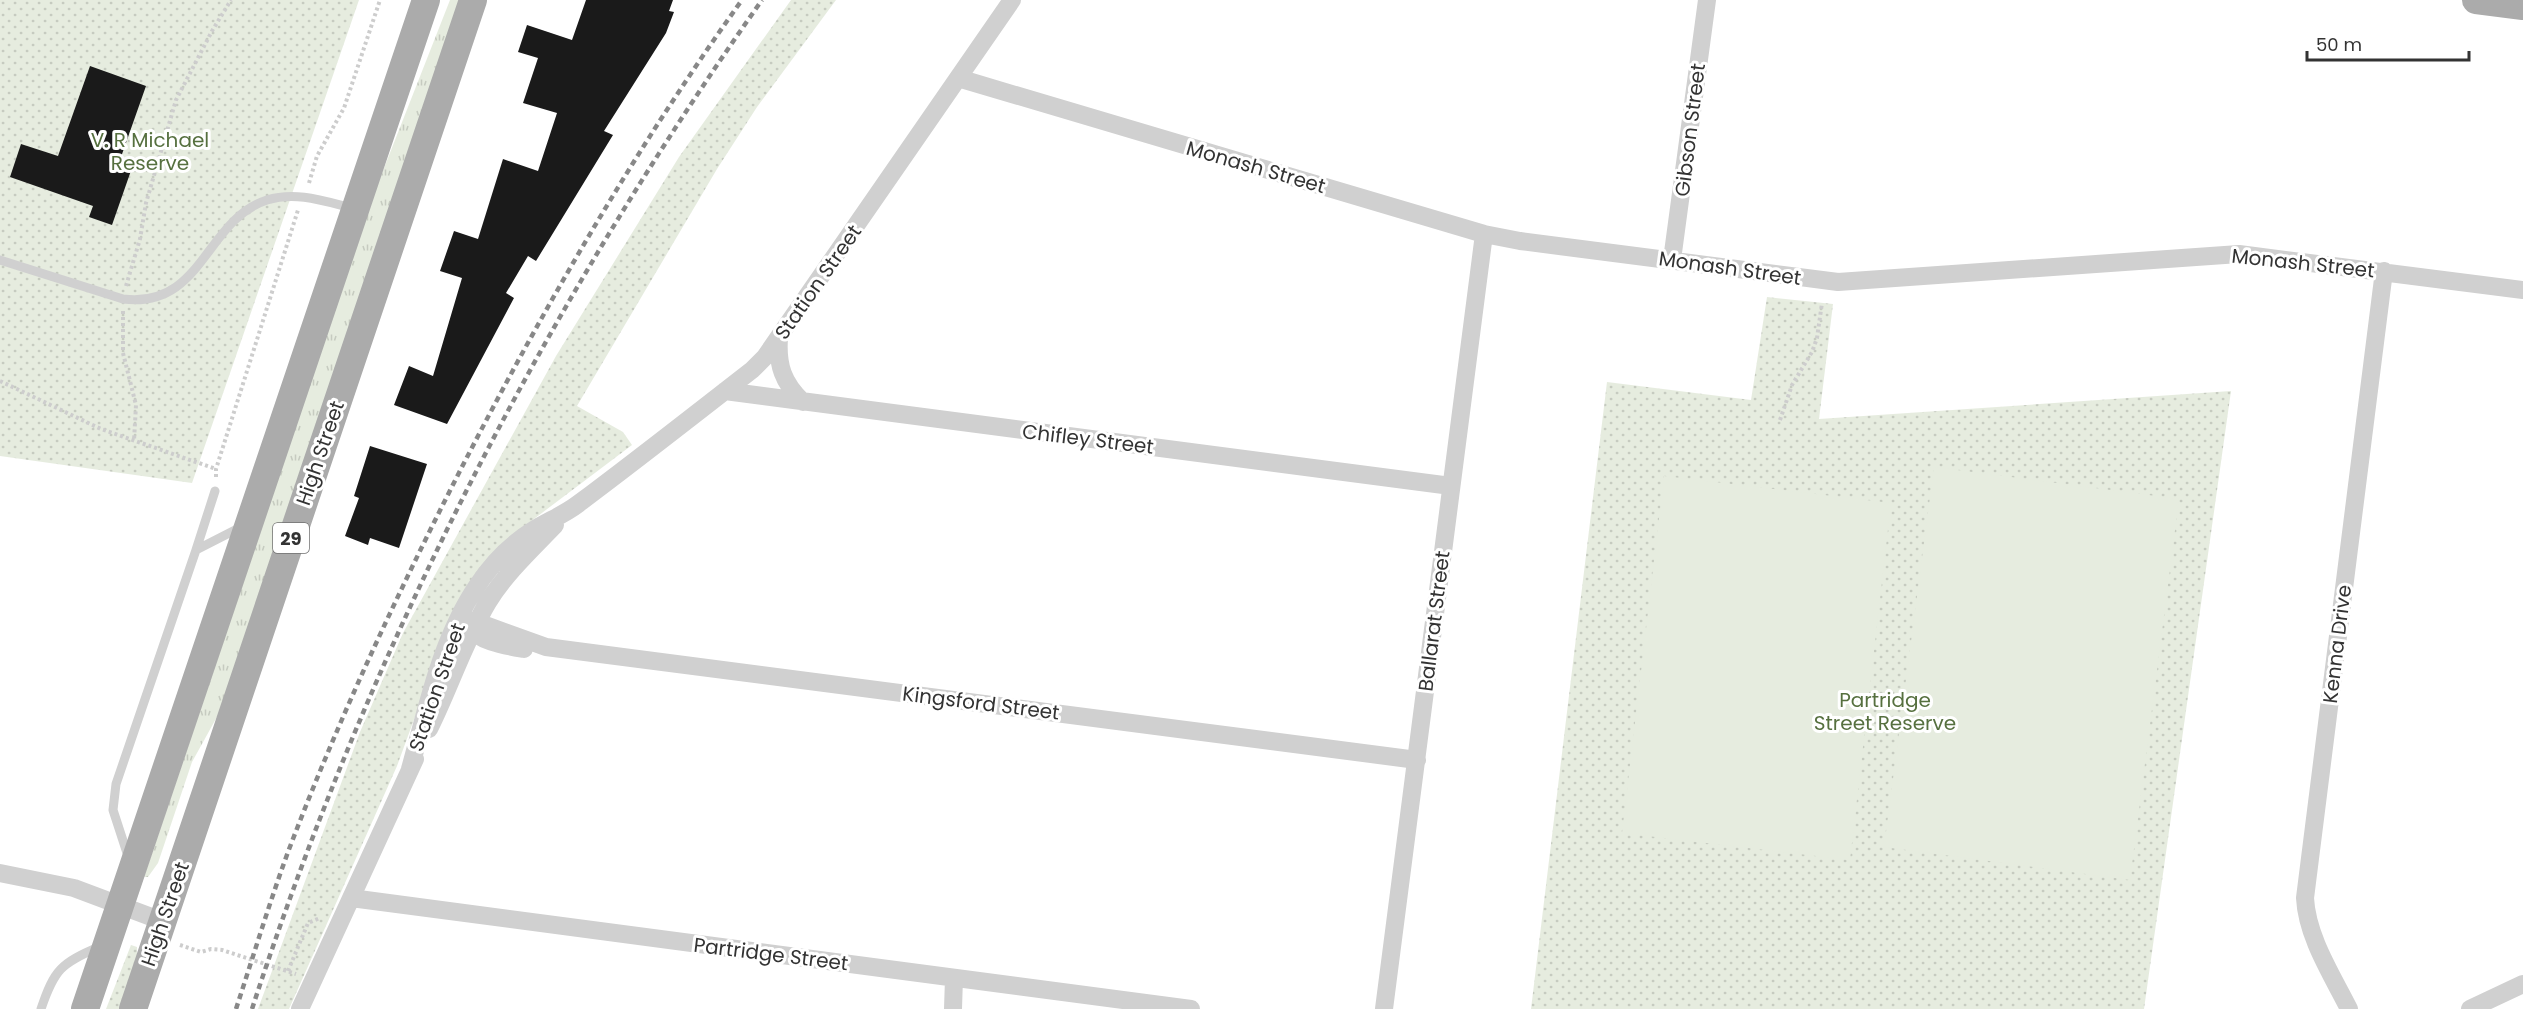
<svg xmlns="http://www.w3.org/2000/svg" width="2523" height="1009" viewBox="0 0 2523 1009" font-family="Poppins,sans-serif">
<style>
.grass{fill:url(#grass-tufts)}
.park{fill:url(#park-dots)}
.pitch{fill:#e6ecdf}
.building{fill:#1a1a1a}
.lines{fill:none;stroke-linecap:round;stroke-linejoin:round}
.path{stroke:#cdcdcd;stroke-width:4;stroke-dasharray:3 3;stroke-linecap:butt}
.lane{stroke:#d0d0d0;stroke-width:9}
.street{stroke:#d0d0d0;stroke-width:18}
.primary{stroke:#ababab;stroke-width:28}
.rail{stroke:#888;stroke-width:4.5;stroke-dasharray:6 4.5;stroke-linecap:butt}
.labels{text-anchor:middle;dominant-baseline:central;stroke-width:6;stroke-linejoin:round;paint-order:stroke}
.shield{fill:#fff;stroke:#707070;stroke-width:1.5}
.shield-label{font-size:18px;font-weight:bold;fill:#333}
.street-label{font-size:20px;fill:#333;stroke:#fff}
.park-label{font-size:20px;fill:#56703f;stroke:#fff}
</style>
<defs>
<pattern id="grass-tufts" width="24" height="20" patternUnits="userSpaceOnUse" patternTransform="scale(1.5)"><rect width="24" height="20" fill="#e6ecdf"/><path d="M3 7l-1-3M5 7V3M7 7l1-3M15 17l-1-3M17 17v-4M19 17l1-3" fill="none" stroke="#c6cbc0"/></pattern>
<pattern id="park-dots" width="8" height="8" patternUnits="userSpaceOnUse" patternTransform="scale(1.5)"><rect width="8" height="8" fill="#e6ecdf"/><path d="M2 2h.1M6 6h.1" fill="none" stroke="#c6cbc0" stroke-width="1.8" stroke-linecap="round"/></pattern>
</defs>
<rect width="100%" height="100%" fill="#fff"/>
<!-- grass -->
<path class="grass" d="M450,0H461L223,706L192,762L158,863L148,877H144L375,191Z"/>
<!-- park -->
<path class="park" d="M0,0H359L192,483L0,456Z
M791,0H836L757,107L717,169L577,406L623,432L632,445L518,531L438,654L397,766L289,1009H258L360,732L403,633L556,356L679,157Z
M1767,297L1833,304L1819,419L2231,391L2144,1009H1531L1607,382L1751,400Z
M131,945L137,947V956L121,1009H106Z"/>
<!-- pitch -->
<path class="pitch" d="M1934,467L2179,499L2130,880L1884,847Z
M1664,476L1891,503L1850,860L1622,833Z"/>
<!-- building -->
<path class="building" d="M586,0H673L669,11L674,12L666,33L604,131L613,135L536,261L528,256L506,293L514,298L447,424L394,405L409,366L433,376L462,278L440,271L454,231L478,239L503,159L538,171L557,113L523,103L538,58L518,52L527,25L572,40Z
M90,66L146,86L121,157L134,162L112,225L89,217L93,206L10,177L21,144L58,156Z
M370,446L427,464L399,548L370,538L368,545L345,536L359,498L354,496Z"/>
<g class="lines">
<!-- path -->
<path class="path" d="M309,183L317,156L344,108L380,0
M126,286L140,239L146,203L176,100L212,31L231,0
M123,311V353L136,405L134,441
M0,381L101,429L216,469
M1780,420L1792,385L1812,352L1817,338L1822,303
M216,477V469L298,210
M180,945L201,952L211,949L222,950L296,974
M288,971L308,923L320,918"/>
<!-- lane -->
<path class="lane" d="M0,260L123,299C203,309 205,220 267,200C296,191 324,201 352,208
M196,550L215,491
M128,856L113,810L116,784L196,550L241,527
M41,1009C54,970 61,963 99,947"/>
<!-- street -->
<path class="street" d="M958,78L1484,234L1520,241L1838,282L2239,254L2523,290
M1672,260L1707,0
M779,338C777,365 783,383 803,402
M725,391L1451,486
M459,619L477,622L546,647L1417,760
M465,625C481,642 501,645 524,649
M429,729C450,687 464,642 488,602C506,573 531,550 555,525
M410,769C427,708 441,639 477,586C492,563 512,543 535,529C550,520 565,514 578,504C637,460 694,415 752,370L765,357L1012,0
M0,873L74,888L162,921
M351,898L1191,1009
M300,1009L415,759
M953,1009L954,978
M1384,1009L1484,234
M2349,1009C2332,975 2307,937 2305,898L2384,271
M2470,1009L2523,984"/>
<!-- primary -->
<path class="primary" d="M2476,0L2523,6
M85,1009L426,0
M133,1009L473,0"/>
<!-- rail -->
<path class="rail" d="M236,1009C253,957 269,904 288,852C338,720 399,590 464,463C546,304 637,146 742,0
M252,1009C369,649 544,309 762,0"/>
</g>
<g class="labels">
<!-- shield labels -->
<rect class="shield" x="273" y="523" width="36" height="30" rx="4.5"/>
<g class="shield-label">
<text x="291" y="538">29</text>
</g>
<!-- street labels -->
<g class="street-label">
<text transform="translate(1690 130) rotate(-83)">Gibson Street</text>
<text transform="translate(1256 167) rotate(16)">Monash Street</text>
<text transform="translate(2303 263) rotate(6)">Monash Street</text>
<text transform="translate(1730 268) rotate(8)">Monash Street</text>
<text transform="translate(818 282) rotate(-55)">Station Street</text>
<text transform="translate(1088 439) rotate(7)">Chifley Street</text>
<text transform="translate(320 453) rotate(-71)">High Street</text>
<text transform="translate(1434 621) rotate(-83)">Ballarat Street</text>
<text transform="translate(2337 644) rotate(-83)">Kenna Drive</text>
<text transform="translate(437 687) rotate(-71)">Station Street</text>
<text transform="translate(981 703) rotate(7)">Kingsford Street</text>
<text transform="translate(165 914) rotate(-71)">High Street</text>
<text transform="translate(771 954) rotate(7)">Partridge Street</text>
</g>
<!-- park labels -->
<g class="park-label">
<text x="150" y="140">V. R Michael<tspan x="150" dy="23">Reserve</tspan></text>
<text x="1885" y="700">Partridge<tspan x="1885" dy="23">Street Reserve</tspan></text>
</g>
</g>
<!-- scale -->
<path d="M2307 51v9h162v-9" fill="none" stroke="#333333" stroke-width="3"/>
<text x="2316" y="51" font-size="18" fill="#333333" stroke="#ffffff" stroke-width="4.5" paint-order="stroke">50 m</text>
</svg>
